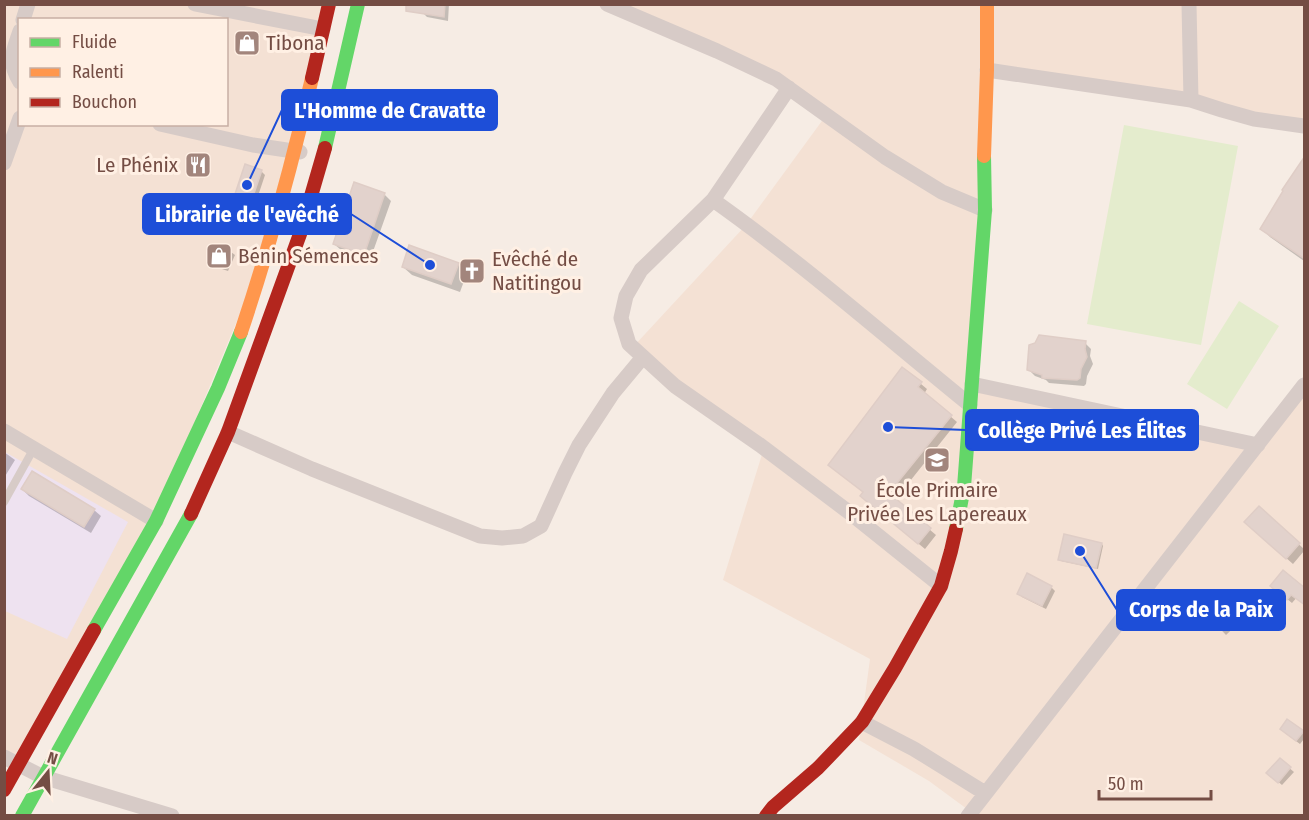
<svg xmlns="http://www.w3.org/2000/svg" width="1309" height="820" viewBox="0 0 1309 820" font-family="'Fira Sans Condensed',sans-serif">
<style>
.residential{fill:#f4e1d4;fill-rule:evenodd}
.education{fill:#eee2f0}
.green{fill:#e4eccd}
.shadow{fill:#0003}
.building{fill:#e2d2cc;stroke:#dfcdc6;stroke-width:1.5}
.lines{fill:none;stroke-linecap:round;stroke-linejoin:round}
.lane{stroke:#d7cbc7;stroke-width:8}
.street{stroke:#d7cbc7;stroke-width:15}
.fast{stroke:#63d668;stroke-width:14}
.slow{stroke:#ff974d;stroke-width:14}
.jam{stroke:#b3261e;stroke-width:14}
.labels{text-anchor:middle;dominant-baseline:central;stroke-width:6;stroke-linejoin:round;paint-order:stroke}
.poi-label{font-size:21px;fill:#744d44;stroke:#fff0e4;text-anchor:start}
.leader{fill:none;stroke:#1d4ed8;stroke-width:2}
.callout-dot{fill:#1d4ed8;stroke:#fff0e4;stroke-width:2}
.callout{fill:#1d4ed8;stroke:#1d4ed8;stroke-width:2}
.callout-label{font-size:22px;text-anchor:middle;font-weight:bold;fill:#fff}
</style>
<rect width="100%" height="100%" fill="#f6ece4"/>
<!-- residential -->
<path class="residential" d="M4,5H328L249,292L161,503L16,764L4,758ZM20,20H226V124H20Z
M603,5H1304V127L1222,109L988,71L968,383L1262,440L1304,387V815H963L967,809L929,781L859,740L870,659L723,580L764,448L633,347L746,225L827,114L719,53Z"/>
<!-- education -->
<path class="education" d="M5,452L128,522L67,639L5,611Z"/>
<!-- green -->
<path class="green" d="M1124,125L1238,146L1201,345L1087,324Z
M1239,301L1279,326L1227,409L1187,384Z"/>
<!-- shadow -->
<path class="shadow" d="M424,4H449L448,21L427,17L423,13Z
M261,171L265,175L254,208L239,203L235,199Z
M1304,174V261L1270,237L1262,229Z
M384,194L391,201L370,260L341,250L334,244Z
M215,247L231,252L235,255L228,271L213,266L209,262Z
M458,264L467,273L460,292L412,275L403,267Z
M1085,343L1091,349L1090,356L1093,364L1087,376L1086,384L1084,386L1049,383L1046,380L1035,376L1029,370Z
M903,369L927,389L924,394L957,422L895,500L936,535L925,549L868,502L864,493L830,465Z
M4,452L15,460L4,478Z
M22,489L94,510L101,516L91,533L29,496Z
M1259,508L1304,549V551L1293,564L1252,528Z
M1102,544L1103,546L1098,569L1061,561L1060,559Z
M1051,587L1055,591L1046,609L1022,597L1018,593Z
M1304,589L1292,603L1276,590Z
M1225,597L1244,618L1226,635L1206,614Z
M1303,732L1304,734V739L1300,744L1285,733Z
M1280,760L1294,772L1282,785L1268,773Z"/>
<!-- building -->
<path class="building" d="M406,4H445L444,17L406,11Z
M1305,156V259L1260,229L1283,191L1282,190Z
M189,157L210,163L207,174L186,168Z
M245,164L262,170L250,205L233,200Z
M354,182L385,193L364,255L333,244Z
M214,245L231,250L224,268L207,262Z
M409,245L459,263L451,284L402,267Z
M1039,335L1086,341L1085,349L1087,357L1081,369L1080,378L1077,380L1042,378V375L1027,370L1029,345L1035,343Z
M902,367L922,382L918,387L952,415L889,493L931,528L918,544L860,496L863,492L828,465Z
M32,471L95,509L84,527L21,489Z
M1259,506L1300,543L1286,559L1244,522Z
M1064,534L1102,543L1096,568L1058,560Z
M1283,570L1305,588V605L1291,595L1287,600L1270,586Z
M1027,573L1052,586L1042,606L1017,594Z
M1287,719L1304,731L1296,741L1280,729Z
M1280,758L1291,767L1278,783L1266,773Z"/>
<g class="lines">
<!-- lane -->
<path class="lane" d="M4,502L34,448"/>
<!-- street -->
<path class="street" d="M195,4L323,29
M607,4L717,51L776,79L885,157L942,192L985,210
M1189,4L1191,100
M23,20L28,4
M20,31C13,52 7,61 20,82
M987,70L1191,100L1222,110L1254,119L1304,126
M789,88L713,200L641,270L626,296L621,318L629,344L675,386L760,445L850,513L941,586
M160,124L253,145L300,152
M4,163L20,118
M713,200C802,263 885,336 970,405
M972,384L1258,445
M4,431L156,521
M228,432L312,469L480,536L502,538L523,536L541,526L565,473L579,445L613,393L643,357
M862,722L914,749L985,793
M4,757L43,777L172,816
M968,816L1304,385"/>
<!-- fast -->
<path class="fast" d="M325,148L358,4
M956,529L964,487L985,210L984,156
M94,630L156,521L218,388L241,332
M22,816L191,514"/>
<!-- slow -->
<path class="slow" d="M984,156L987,70V4
M241,332C269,249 292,164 312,78"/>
<!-- jam -->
<path class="jam" d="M312,78L329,4
M191,514L228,432L300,234L325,148
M4,790L94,630
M766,816L773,807L818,768L862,722L895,668L941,586L951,551L956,529"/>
</g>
<!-- icons -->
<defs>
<symbol id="shop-square" viewBox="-11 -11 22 22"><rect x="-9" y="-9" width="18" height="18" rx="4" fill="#a2857c" stroke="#fff0e4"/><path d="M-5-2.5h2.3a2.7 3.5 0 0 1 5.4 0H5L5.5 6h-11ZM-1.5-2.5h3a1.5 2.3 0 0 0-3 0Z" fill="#fff"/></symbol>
<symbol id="restaurant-square" viewBox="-11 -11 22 22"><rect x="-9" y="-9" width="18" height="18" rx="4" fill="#a2857c" stroke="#fff0e4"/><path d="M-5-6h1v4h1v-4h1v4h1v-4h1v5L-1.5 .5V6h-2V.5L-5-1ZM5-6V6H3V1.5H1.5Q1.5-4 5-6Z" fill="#fff"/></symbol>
<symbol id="church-square" viewBox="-11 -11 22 22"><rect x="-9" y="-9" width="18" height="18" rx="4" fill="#a2857c" stroke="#fff0e4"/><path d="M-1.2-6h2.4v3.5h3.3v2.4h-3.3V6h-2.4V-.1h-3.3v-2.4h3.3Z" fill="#fff"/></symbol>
<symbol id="school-square" viewBox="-11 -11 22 22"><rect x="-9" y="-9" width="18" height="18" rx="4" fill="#a2857c" stroke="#fff0e4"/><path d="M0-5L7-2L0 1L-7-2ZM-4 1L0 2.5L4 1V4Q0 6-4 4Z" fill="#fff"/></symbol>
</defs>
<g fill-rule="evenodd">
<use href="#shop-square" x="232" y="28" width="30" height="30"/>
<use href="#restaurant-square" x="183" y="150" width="30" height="30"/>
<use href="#shop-square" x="204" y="241" width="30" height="30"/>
<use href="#church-square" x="457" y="256" width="30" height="30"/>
<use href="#school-square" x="922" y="445" width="30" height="30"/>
</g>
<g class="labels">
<!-- poi labels -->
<g class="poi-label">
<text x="266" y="43">Tibona</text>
<text x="178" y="165" text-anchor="end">Le Phénix</text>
<text x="238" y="256">Bénin Sémences</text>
<text x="492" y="259">Evêché de<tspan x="492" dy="24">Natitingou</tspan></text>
<text x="937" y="490" text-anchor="middle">École Primaire<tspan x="937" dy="24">Privée Les Lapereaux</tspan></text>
</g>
</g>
<!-- callouts -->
<path class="leader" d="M247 185L282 110M430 265L351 214M888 427L966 430M1080 551L1117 610"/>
<g class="callout-dot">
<circle cx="247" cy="185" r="6"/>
<circle cx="430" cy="265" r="6"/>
<circle cx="888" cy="427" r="6"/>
<circle cx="1080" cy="551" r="6"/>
</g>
<g class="callout">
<rect x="282" y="90" width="215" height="40" rx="6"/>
<rect x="143" y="194" width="208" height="40" rx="6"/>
<rect x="966" y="410" width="232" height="40" rx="6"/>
<rect x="1117" y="590" width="168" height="40" rx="6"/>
</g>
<g class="callout-label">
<text x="390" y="118">L'Homme de Cravatte</text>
<text x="247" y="222">Librairie de l'evêché</text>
<text x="1082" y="438">Collège Privé Les Élites</text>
<text x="1201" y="617">Corps de la Paix</text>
</g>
<!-- border -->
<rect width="1309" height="820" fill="none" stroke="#744d44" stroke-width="12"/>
<!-- legend -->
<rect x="18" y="18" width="210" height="108" fill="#fff0e4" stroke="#c7afa4" stroke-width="1.5"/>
<rect x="30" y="38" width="30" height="9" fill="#63d668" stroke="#c7afa4" stroke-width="1.5"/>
<text x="72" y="48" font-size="18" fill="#744d44">Fluide</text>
<rect x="30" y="68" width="30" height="9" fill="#ff974d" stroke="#c7afa4" stroke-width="1.5"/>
<text x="72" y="78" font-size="18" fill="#744d44">Ralenti</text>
<rect x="30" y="98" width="30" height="9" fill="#b3261e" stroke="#c7afa4" stroke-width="1.5"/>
<text x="72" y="108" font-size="18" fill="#744d44">Bouchon</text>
<!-- north arrow -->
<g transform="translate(48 772) rotate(18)" stroke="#fff0e4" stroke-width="4.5" paint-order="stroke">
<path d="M0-4.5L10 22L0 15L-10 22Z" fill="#744d44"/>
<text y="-9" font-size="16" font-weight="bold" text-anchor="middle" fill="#744d44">N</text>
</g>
<!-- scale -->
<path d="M1099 790v9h112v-9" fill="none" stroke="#744d44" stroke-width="3"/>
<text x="1108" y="790" font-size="18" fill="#744d44" stroke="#fff0e4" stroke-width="4.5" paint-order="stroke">50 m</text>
</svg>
